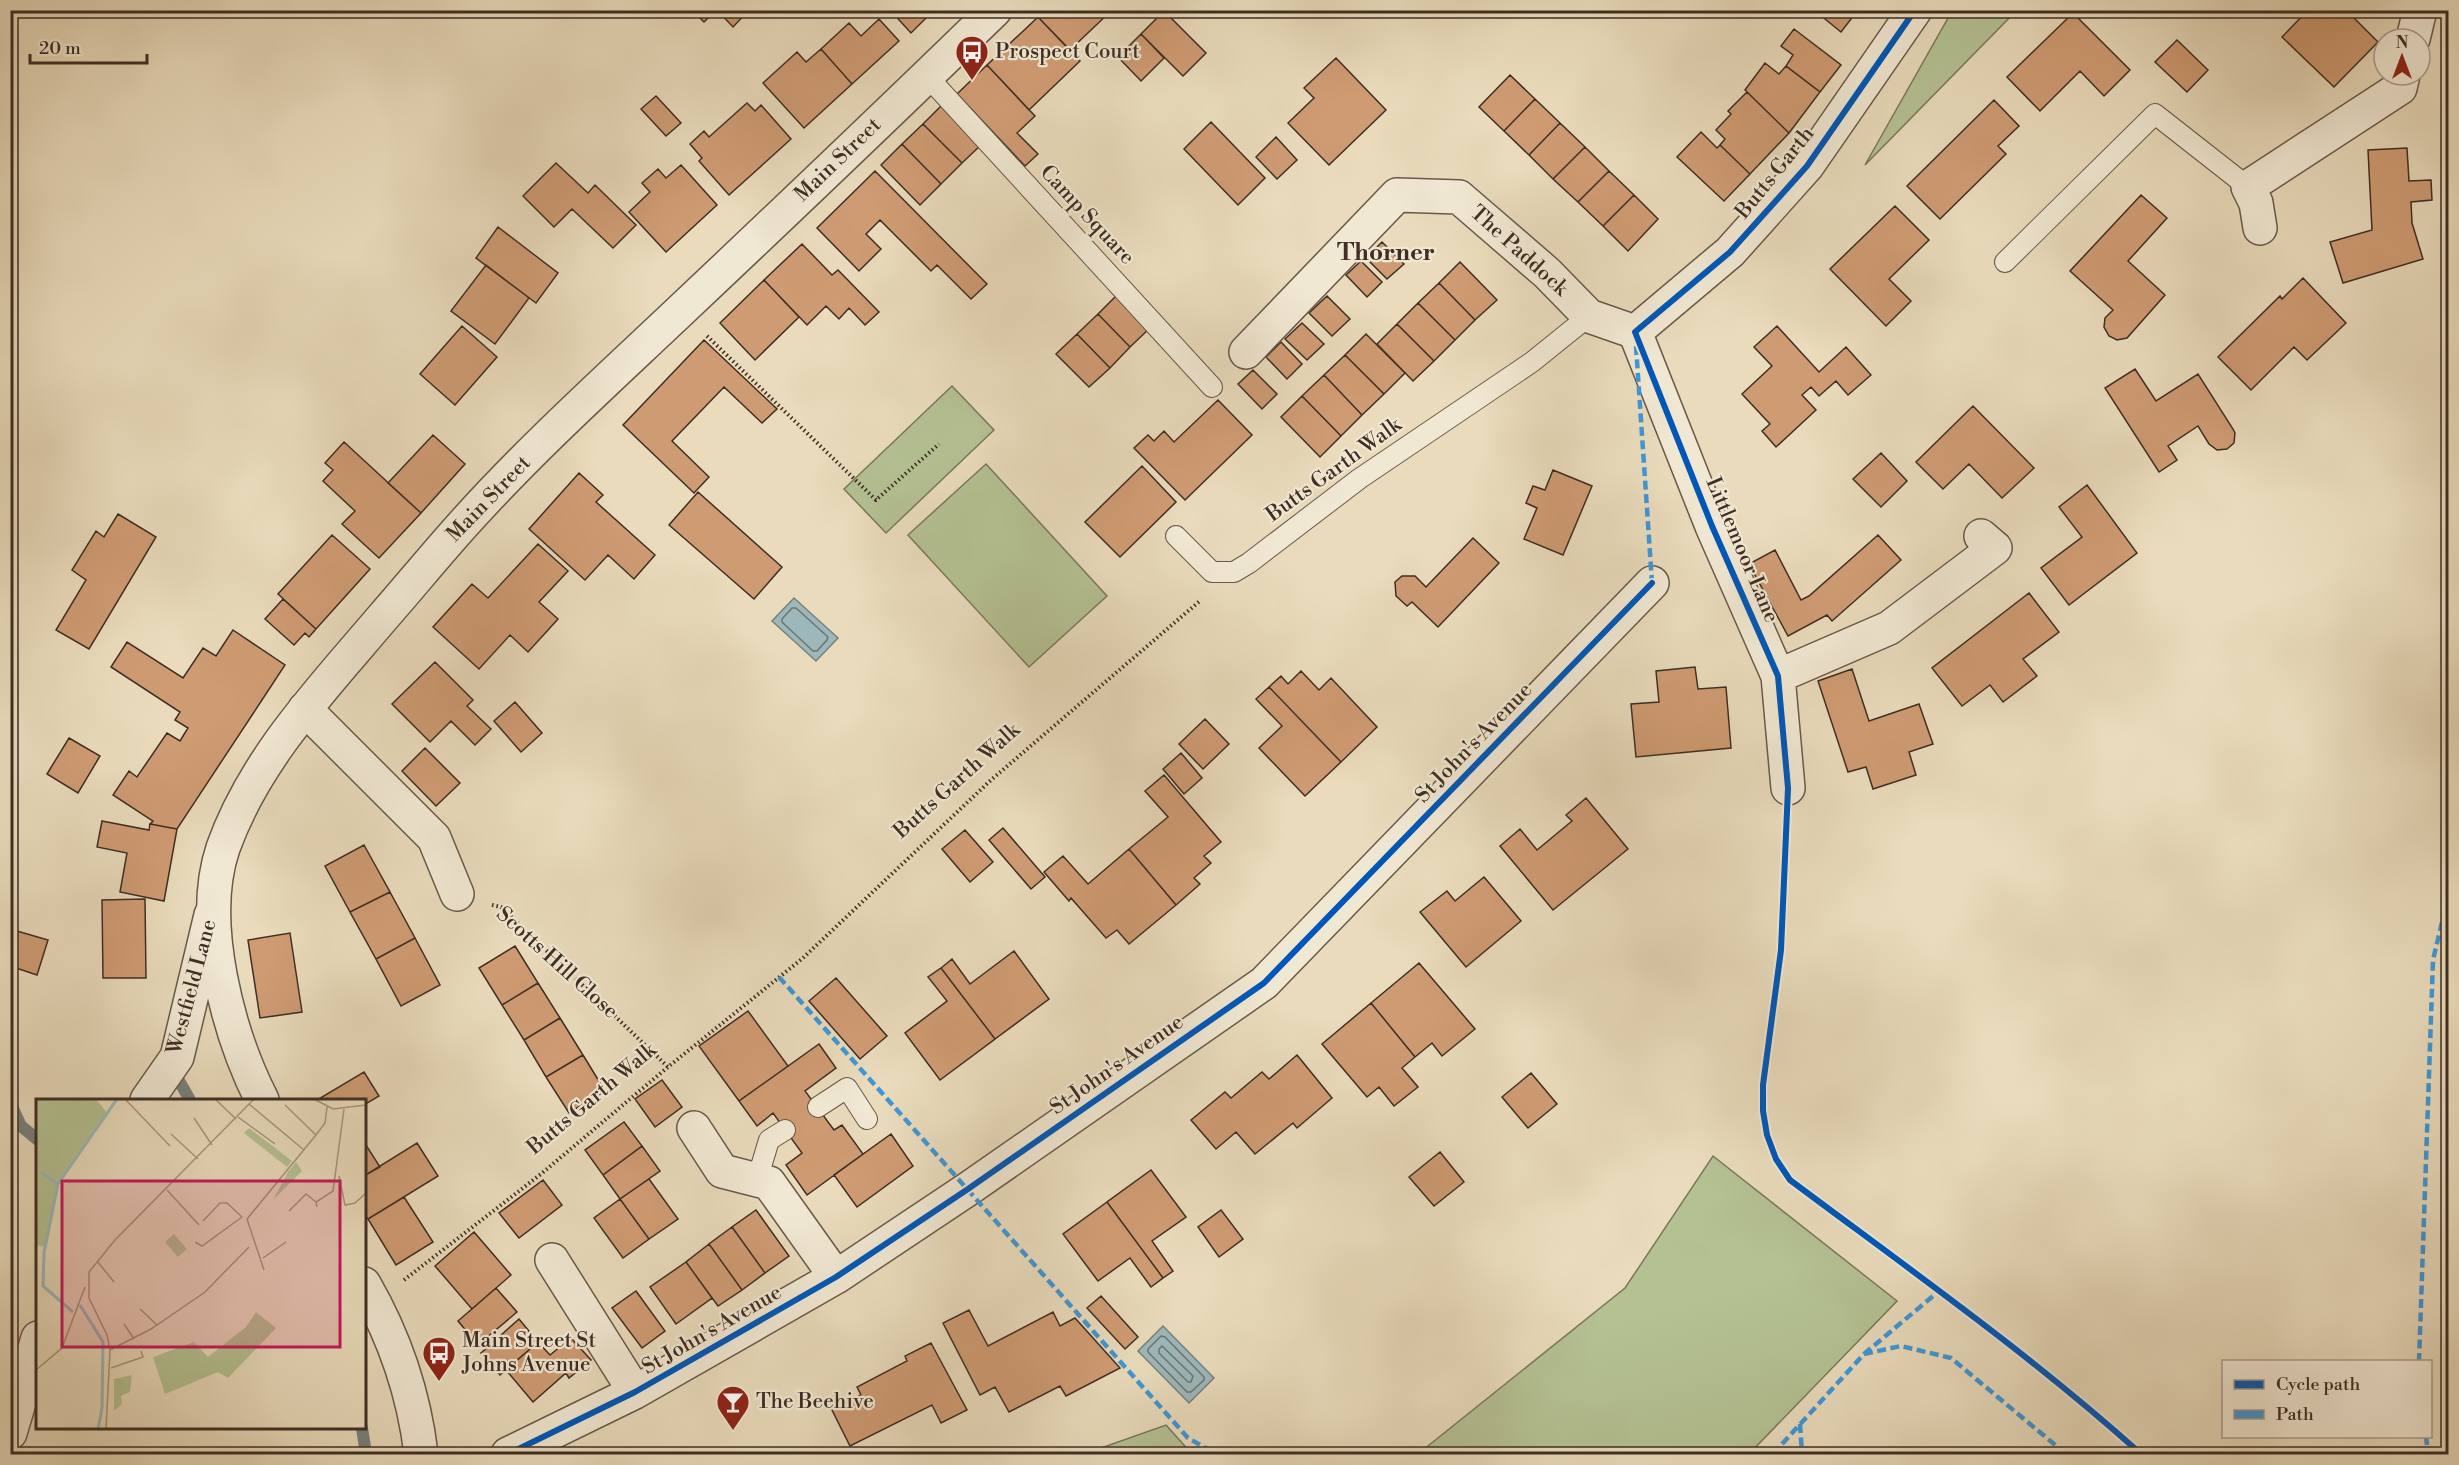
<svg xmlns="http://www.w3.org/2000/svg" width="2459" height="1465" viewBox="0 0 2459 1465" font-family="'Libre Bodoni',serif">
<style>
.green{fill:#b4c193;stroke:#79785c;stroke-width:1.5}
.water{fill:#9cb8bb;stroke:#76817f;stroke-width:1.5}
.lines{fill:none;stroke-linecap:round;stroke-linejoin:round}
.shore{stroke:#6d7370;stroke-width:1.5}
.stream{stroke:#76817f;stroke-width:12}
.building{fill:#cf9b73;stroke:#3e2e24;stroke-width:1.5}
.service-casing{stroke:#69594a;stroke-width:22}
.minor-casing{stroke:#69594a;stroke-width:36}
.tertiary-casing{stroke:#69594a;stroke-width:36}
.path{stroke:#3e2e24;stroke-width:4;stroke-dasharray:1.5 3;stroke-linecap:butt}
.service{stroke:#f1e8d3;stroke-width:20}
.minor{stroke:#f1e8d3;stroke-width:33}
.tertiary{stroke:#f1e8d3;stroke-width:33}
.quiet{stroke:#3f97d6;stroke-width:4.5;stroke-dasharray:9 4.5;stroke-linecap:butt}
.cycleway-casing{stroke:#f1e8d3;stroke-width:10}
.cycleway{stroke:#0057b8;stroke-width:6}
.labels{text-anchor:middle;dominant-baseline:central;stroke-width:4.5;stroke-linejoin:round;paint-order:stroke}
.poi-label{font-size:21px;fill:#3e2e24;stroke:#f1e8d3;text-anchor:start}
.street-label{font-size:21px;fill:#3e2e24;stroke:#f1e8d3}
.quarter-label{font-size:24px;font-weight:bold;fill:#3e2e24;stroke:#f1e8d3}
.inset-river{fill:none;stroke:#9cb8bb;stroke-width:3}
.inset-road{fill:none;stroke:#a5967f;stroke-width:1.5}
.view{fill:#c2185b;fill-opacity:0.15;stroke:#c2185b;stroke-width:3}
.inset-edge{fill:none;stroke:#3e2e24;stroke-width:3}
</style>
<rect width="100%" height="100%" fill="#e9dbbc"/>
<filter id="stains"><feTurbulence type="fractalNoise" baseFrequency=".00333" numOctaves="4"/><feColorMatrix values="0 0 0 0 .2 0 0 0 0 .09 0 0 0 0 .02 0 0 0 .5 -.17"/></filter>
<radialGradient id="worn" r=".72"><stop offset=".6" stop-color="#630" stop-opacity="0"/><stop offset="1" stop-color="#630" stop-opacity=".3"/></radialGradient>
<!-- green -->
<path class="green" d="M1952,11H2016L1865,165Z
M952,386L994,430L886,533L844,489Z
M986,464L1107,596L1029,667L908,535Z
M1713,1156L1897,1301L1749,1454H1418L1625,1288Z
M1166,1425L1192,1454H1084Z"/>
<!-- water -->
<path class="water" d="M794,598L838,638L816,661L772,621Z
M1163,1326L1214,1378L1189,1403L1138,1351Z"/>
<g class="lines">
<!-- shore -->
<path class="shore" d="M792,608H796L828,637L827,640L817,651H813L782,622V619Z
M1161,1336L1165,1337L1204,1377V1380L1191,1392H1187L1148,1352V1349Z
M1162,1346L1193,1376L1191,1382H1188L1159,1353V1349Z"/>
<!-- stream -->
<path class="stream" d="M169,1088L178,1079L190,1100
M10,1102L21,1126L38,1140
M362,1428L366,1454"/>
</g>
<!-- building -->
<path class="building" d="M692,10H716L704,22Z
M717,10H749L733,27Z
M890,10H934L911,33Z
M1045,10H1112L1070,50L1038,17Z
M1814,10H1858L1841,32Z
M2308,10H2346L2378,42L2334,87L2282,37Z
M1164,11L1206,53L1183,76L1141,34Z
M2073,13L2130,70L2104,96L2080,71L2040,111L2007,77Z
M1038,17L1080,61L1029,110L987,65Z
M879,19L899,41L852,84L821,49L849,23L861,36Z
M1794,29L1841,65L1820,92L1786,66L1793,55L1781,46Z
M1141,34L1164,58L1141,81L1118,57Z
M2177,40L2208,70L2187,92L2155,62Z
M821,49L852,84L804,128L763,83L797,52L806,62Z
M1336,58L1386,110L1329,165L1288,123L1314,98L1304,88Z
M1765,63L1779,74L1786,66L1820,92L1789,133L1745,90Z
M987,65L1035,116L1017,133L1038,154L1025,166L957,94Z
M1510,75L1535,99L1504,131L1479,107Z
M1747,92L1789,133L1750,174L1720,145L1725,139L1716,130L1731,114L1728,111Z
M656,96L681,123L666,136L641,109Z
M1535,99L1560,123L1529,155L1504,131Z
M1994,100L2019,126L1998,146L2006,154L1940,219L1907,186Z
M747,103L755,111L761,105L791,139L729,195L699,161L702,158L690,144L704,131L709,137Z
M944,103L983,143L962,163L923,124Z
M1211,122L1265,178L1238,205L1184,149Z
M1560,123L1585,147L1553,179L1529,155Z
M923,124L962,163L941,184L902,144Z
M1701,132L1717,148L1720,145L1750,174L1724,201L1677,157Z
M1276,137L1297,160L1277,179L1256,157Z
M902,144L941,184L920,205L881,165Z
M1585,147L1609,171L1578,202L1553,179Z
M2407,148L2409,181L2431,180L2432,200L2411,202L2412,223L2423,259L2343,283L2330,242L2372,230L2368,150Z
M556,163L588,193L595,185L636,225L613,248L572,209L554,227L523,196Z
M681,165L717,205L666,252L629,212L650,192L642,183L658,169L666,178Z
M875,171L987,284L971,299L937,265L931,271L880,220L866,234L881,249L859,271L817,228Z
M1609,171L1634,195L1603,226L1578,202Z
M1634,195L1658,219L1628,251L1603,226Z
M2141,195L2167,218L2128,261L2165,295L2127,338L2117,340L2109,336L2104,327L2105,318L2113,310L2070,271Z
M1895,206L1929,240L1889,279L1911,301L1886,326L1830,269Z
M498,227L558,273L536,303L476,258Z
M1382,242L1404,264L1387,279L1366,258Z
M802,244L832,275L838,270L879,312L865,325L849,308L839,319L826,306L807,325L764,280Z
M1361,261L1382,282L1367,297L1346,275Z
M1460,262L1497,300L1475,320L1439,283Z
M486,265L529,298L495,344L451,311Z
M2303,278L2346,323L2307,360L2294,347L2251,390L2218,357L2280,296L2282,299Z
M764,280L799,317L755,360L720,323Z
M1439,283L1475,320L1455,340L1418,303Z
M1119,293L1151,327L1130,347L1098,314Z
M1327,296L1350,319L1332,336L1309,313Z
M1418,303L1455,340L1434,361L1397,324Z
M1098,314L1130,347L1110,368L1077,334Z
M1302,323L1324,344L1307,360L1285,339Z
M1397,324L1434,361L1413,381L1377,344Z
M462,326L497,357L455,405L420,374Z
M1777,326L1819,372L1846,347L1871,375L1848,395L1836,381L1819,396L1811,387L1802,395L1816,410L1776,447L1762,431L1770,424L1742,394L1772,366L1754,347Z
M1077,334L1110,368L1089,387L1056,354Z
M1366,334L1405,373L1384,394L1345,355Z
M704,340L777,409L762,423L724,387L672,441L709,477L694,493L623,425Z
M1281,342L1302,364L1287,379L1266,357Z
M1345,355L1384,394L1362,415L1324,375Z
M2135,369L2156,401L2198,374L2233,429L2235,433L2234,443L2227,449L2217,450L2209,444L2198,426L2168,446L2177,460L2159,472L2105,388Z
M1253,370L1277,394L1262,409L1238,384Z
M1324,375L1362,415L1341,436L1302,396Z
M1302,396L1341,436L1320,457L1281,417Z
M1218,400L1252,435L1185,500L1134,448L1148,435L1154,441L1164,431L1174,442Z
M1973,406L2034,468L2002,498L1969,464L1943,489L1916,462Z
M433,435L465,464L421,513L388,483Z
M344,442L421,513L379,558L342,524L355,511L323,481L333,470L325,463Z
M1881,453L1907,481L1881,507L1853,479Z
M1142,466L1176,502L1120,557L1085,522Z
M1553,470L1592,486L1563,555L1524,539L1537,508L1526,503L1533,486L1545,490Z
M579,473L603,495L596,502L655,555L634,579L608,555L585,580L529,529Z
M2087,485L2137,553L2069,605L2041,568L2082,537L2059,507Z
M698,492L782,567L754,599L669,525Z
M118,514L156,537L89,649L56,630L86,580L72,570L96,531L104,537Z
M332,535L370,569L316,629L278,594Z
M1878,535L1901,560L1832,621L1827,615L1788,636L1749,564L1775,550L1801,600L1809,596Z
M1473,538L1499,563L1438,627L1412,602L1407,606L1396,596L1395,582L1402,576H1415L1426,587Z
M538,544L568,571L539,602L558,619L528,652L510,635L479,669L433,627L472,584L488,598Z
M2029,593L2059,632L2023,659L2037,676L2003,702L1990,685L1962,706L1932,668Z
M283,599L316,629L309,637L305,633L294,645L265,619Z
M233,630L285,665L177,829L150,824L153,821L113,795L129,771L137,777L167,733L180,741L188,728L175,720L180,712L111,667L127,642L183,678L203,648L216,656Z
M435,662L473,700L467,706L491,729L475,745L451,721L430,742L392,704Z
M1695,667L1698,689L1726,687L1731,748L1636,757L1631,704L1659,702L1656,671Z
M1852,669L1869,721L1919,704L1933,744L1909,752L1916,775L1873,789L1866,767L1848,772L1818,681Z
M1301,671L1319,690L1331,678L1377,727L1341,762L1269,687L1281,676L1288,684Z
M1269,687L1341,762L1305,796L1259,748L1282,726L1256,699Z
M515,702L542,733L521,752L494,721Z
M1205,719L1229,744L1203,769L1179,744Z
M69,738L100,756L78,793L47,774Z
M425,748L460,783L436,806L402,771Z
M1181,753L1202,778L1184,794L1163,769Z
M1164,775L1221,842L1204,856L1211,863L1194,878L1200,884L1176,905L1129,849L1168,817L1145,791Z
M1586,798L1628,849L1553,910L1500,846L1520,829L1537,850L1572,821L1566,815Z
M102,821L149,830L150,824L177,829L164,901L120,892L127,853L97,847Z
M1003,828L1045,877L1031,889L989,840Z
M965,830L993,862L970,882L942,849Z
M364,845L390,892L350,912L325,866Z
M1129,849L1176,905L1129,944L1117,930L1106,938L1071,898L1069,901L1044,872L1063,856L1088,884Z
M1484,877L1521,921L1466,967L1420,912L1447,891L1455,901Z
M390,892L415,938L376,959L350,912Z
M145,899L146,978H103L102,900Z
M10,929L48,940L37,975L10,966Z
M290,933L302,1012L260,1018L248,940Z
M415,938L440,985L401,1006L376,959Z
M515,946L538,983L502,1005L479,968Z
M1014,951L1049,999L995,1039L941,968L952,959L970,984Z
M1419,963L1475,1029L1442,1056L1432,1043L1415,1057L1371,1003Z
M941,968L995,1039L940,1080L905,1033L947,1001L928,977Z
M836,978L887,1036L860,1059L809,1001Z
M538,983L560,1018L524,1040L502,1005Z
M1371,1003L1415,1057L1402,1068L1418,1087L1394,1106L1379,1087L1367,1097L1322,1044Z
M748,1011L788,1066L739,1101L699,1046Z
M560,1018L583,1055L546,1077L524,1040Z
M819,1044L836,1068L805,1091L834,1130L842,1125L863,1154L807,1195L786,1165L802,1153L773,1113L757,1126L739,1101Z
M583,1055L605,1091L569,1113L546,1077Z
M1297,1055L1332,1098L1297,1128L1293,1123L1255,1154L1236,1132L1216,1149L1191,1120L1225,1092L1231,1098L1262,1072L1269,1079Z
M364,1072L379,1096L364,1105V1100H317Z
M1531,1073L1557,1104L1528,1128L1502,1097Z
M662,1080L682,1107L655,1127L635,1099Z
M624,1122L642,1146L603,1175L585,1150Z
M891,1134L913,1166L857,1207L834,1175Z
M364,1142L380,1167L364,1176Z
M417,1143L438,1176L368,1219L364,1214V1176Z
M642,1146L660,1171L620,1199L603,1175Z
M1440,1152L1464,1182L1434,1206L1409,1177Z
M1151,1170L1186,1217L1152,1241L1173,1271L1163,1278L1107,1202Z
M649,1179L678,1219L649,1239L620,1199Z
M543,1180L562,1205L519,1238L499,1213Z
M404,1197L433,1242L396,1265L368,1219Z
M620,1199L649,1239L623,1258L594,1218Z
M1107,1202L1163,1278L1151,1287L1130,1258L1098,1281L1063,1234Z
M756,1210L789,1256L765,1273L732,1227Z
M1221,1210L1243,1239L1219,1257L1198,1227Z
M732,1227L765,1273L742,1290L709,1244Z
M474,1232L511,1275L472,1309L435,1266Z
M709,1244L742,1290L718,1306L686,1262Z
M686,1262L712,1298L676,1324L650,1287Z
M496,1288L517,1312L478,1345L458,1321Z
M636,1291L665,1331L642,1348L612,1308Z
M1101,1296L1138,1337L1125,1349L1087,1308Z
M969,1310L988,1346L1053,1312L1060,1326L1075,1318L1120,1368L1066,1396L1060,1386L1009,1412L995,1387L980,1395L943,1323Z
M519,1319L538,1342L500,1375L481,1353Z
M571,1338L591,1360L569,1378L566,1373L533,1402L506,1370L538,1342L550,1355Z
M931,1343L967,1410L941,1423L932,1405L850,1446L832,1410L861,1395L857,1387L907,1361L905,1356Z"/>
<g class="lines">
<defs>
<path id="service" d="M927,76L1212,387
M2005,262L2155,114L2248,187
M1176,536L1212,572H1234L1249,563L1359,479L1532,362L1589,316
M818,1107L847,1088L867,1119
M757,1180L769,1140L785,1130"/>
<path id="minor" d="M2413,39L2420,10
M2260,228L2256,203L2248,187L2400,88L2403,75
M1635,332L1712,526L1778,676L1788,788
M1635,332L1730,252L1807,166L1915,10
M1246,352L1397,195L1459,197L1547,273L1589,316L1635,332
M1778,676L1889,628L1995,548L1981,536
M305,709L434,838L457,894
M147,1100L177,1057L211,915
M694,1128L722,1171L769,1183L836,1277
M552,1260L635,1392
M10,1433L38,1338
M508,1454L635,1392L836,1277L968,1189L1264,983L1652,583"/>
<path id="tertiary" d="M262,1100C228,1033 198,922 223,848C255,758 323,688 383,617C411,585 438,552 466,521C532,448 606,381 678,313C784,213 890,112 995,10
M364,1284C394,1336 414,1395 421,1454"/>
</defs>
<!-- service casing -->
<use href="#service" class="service-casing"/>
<!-- minor casing -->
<use href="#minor" class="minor-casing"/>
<!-- tertiary casing -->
<use href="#tertiary" class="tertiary-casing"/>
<!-- path -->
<path class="path" d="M707,336L876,500L939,444
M492,905L501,907L668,1067
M404,1280L541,1174L668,1067L803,958L991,780L1201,600"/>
<!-- service -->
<use href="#service" class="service"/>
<!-- minor -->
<use href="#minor" class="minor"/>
<!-- tertiary -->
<use href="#tertiary" class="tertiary"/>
<!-- quiet -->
<path class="quiet" d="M1636,346L1652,583
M779,977L1188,1438L1216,1454
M1864,1354L1901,1346L1951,1358L2066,1454
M2419,1362L2433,960L2448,897
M1800,1424L1802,1454
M2426,1436L2428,1454
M1773,1454L1864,1354L1939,1291"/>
<defs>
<path id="cycleway" d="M1915,10L1807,166L1730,252L1635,332L1712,526L1778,676L1788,788L1781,950L1763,1085V1111L1767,1135L1776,1159L1790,1180C1909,1269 2031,1355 2141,1454
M508,1454L635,1392L836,1277L968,1189L1264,983L1652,583"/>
</defs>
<!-- cycleway casing -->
<use href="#cycleway" class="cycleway-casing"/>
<!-- cycleway -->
<use href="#cycleway" class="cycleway"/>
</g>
<!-- icons -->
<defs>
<symbol id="bus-pin" viewBox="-11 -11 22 30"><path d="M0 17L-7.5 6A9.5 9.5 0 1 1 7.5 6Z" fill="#8f2418" stroke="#f1e8d3"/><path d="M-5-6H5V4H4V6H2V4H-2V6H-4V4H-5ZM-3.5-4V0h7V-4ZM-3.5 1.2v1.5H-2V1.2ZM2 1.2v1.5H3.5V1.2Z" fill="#fff"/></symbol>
<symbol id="bar-pin" viewBox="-11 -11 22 30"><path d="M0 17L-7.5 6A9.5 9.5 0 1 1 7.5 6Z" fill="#8f2418" stroke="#f1e8d3"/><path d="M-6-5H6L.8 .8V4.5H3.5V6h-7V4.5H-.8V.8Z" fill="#fff"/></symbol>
</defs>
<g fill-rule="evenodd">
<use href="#bus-pin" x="953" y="33" width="38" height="52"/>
<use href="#bus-pin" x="420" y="1334" width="38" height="52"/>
<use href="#bar-pin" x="714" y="1383" width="38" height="52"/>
</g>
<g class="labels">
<!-- poi labels -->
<g class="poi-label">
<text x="995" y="52">Prospect Court</text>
<text x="462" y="1341">Main Street St<tspan x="462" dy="24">Johns Avenue</tspan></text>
<text x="756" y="1402">The Beehive</text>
</g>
<!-- street labels -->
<g class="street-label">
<text transform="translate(838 160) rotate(-44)">Main Street</text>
<text transform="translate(1775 173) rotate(-51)">Butts Garth</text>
<text transform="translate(1087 215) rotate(47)">Camp Square</text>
<text transform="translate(1519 251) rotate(42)">The Paddock</text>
<text transform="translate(1334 470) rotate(-36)">Butts Garth Walk</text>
<text transform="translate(489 499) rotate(-46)">Main Street</text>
<text transform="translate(1742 550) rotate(67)">Littlemoor Lane</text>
<text transform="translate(1474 743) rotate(-46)">St John's Avenue</text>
<text transform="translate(957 781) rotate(-42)">Butts Garth Walk</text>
<text transform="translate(557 963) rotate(42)">Scotts Hill Close</text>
<text transform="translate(192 987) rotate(-75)">Westfield Lane</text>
<text transform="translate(1117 1065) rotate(-35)">St John's Avenue</text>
<text transform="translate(592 1099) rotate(-40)">Butts Garth Walk</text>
<text transform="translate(712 1330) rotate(-30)">St John's Avenue</text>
</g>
<!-- quarter labels -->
<g class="quarter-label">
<text x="1386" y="253">Thorner</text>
</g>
</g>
<!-- overview -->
<g transform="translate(36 1099)">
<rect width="330" height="330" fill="#e9dbbc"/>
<path d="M0,0H60L72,15L22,85L10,148L0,146ZM213,29L256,62L251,68L208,34ZM260,63L266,72L237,101L252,73ZM138,135L151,150L142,158L129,143ZM220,213L240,229L192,279L182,273L129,295L117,258L158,243L172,258L210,228ZM96,276L94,293L85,297L86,305L78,312V280Z" fill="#b4c193"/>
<path class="inset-river" d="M5,73L21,85M44,206L67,243L66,309L62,330M37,213L7,187L8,154L22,85L81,0"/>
<path class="inset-road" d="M89,0L134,47M179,0L200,20M278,0L297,10L330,6M213,5L268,51M249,6L280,36M202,18L239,45M158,19L176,46M135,35L162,60M303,77L309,106L319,104L330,94M131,91L163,126M281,108L280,103L297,92L308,10M253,112L270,95L280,103M211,120L280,36L289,24L291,8M211,120L228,171M167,122L184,104H191L206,118M159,143L166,147L206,118M227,159L250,143M61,162L78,183M104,210L121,226M88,225L98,240M74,251L115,230L169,193L213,148M75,269L107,258L105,252M0,271L26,249L49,188M70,330L74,251L71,236L53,199V173L79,141L218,0"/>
<path class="view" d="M26,82H304V248H26Z"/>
<rect width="330" height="330" class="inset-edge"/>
</g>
<!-- margin -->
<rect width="2459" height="1465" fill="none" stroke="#e9dbbc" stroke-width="36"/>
<rect x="12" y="12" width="2435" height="1441" fill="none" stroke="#3e2e24" stroke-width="3"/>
<rect x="18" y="18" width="2423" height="1429" fill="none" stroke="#3e2e24" stroke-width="1.5"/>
<!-- legend -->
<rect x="2222" y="1360" width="210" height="78" fill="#f1e8d3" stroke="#a99e8d" stroke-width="1.5"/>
<rect x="2234" y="1380" width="30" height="9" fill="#0057b8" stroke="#a99e8d" stroke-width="1.5"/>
<text x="2276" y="1390" font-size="18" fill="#3e2e24">Cycle path</text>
<rect x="2234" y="1410" width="30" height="9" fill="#3f97d6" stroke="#a99e8d" stroke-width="1.5"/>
<text x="2276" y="1420" font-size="18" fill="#3e2e24">Path</text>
<!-- north arrow -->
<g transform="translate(2402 57)"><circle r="28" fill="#f1e8d3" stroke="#a99e8d" stroke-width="1.5"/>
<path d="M0-4.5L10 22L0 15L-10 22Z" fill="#8f2418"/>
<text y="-9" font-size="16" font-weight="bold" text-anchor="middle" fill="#3e2e24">N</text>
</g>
<!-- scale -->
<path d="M30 54v9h117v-9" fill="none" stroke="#3e2e24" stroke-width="3"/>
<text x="39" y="54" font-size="18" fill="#3e2e24" stroke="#f1e8d3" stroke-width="4.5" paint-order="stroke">20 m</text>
<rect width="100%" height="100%" filter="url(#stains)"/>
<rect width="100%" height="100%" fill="url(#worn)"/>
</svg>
